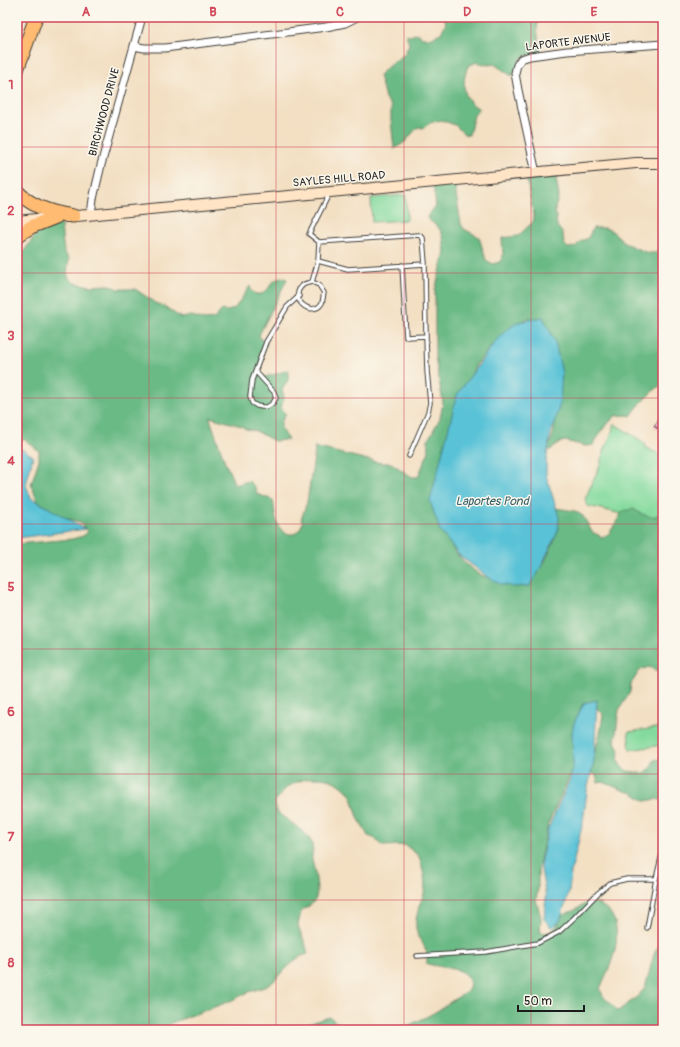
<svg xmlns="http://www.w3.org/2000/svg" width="680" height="1047" viewBox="0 0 680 1047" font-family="Pangolin,sans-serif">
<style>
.green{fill:#84da9e;stroke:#507b5d}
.forest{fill:#6bba85;stroke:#446b50}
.water{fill:#5ac2d7;stroke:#3b6f7a}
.building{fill:#ea95b8}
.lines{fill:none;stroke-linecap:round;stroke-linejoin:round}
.lane-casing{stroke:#3c3935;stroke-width:5.5}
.street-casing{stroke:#3c3935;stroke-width:9}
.secondary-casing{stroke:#3c3935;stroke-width:12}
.highway-casing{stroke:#3c3935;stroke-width:15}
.path{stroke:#3c3935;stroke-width:1.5;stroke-dasharray:3 3;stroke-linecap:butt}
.lane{stroke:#fff;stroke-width:3.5}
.street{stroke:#fff;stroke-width:7}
.secondary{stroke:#ffe4c6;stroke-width:10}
.highway{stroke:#ffbb71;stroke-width:13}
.grid{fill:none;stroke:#d1495b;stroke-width:1;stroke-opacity:0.55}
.labels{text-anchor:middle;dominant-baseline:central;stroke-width:3;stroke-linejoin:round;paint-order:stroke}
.street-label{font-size:11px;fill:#1c1c1c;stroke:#fbf7ec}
.water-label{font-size:12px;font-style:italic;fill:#355e67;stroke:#fbf7ec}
.neatline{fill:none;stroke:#d1495b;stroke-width:1.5}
.grid-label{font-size:13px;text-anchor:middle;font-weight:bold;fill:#d1495b}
</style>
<rect width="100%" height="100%" fill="#fbf7ec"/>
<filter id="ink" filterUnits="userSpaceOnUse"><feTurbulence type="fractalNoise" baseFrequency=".025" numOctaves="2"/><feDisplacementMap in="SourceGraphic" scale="8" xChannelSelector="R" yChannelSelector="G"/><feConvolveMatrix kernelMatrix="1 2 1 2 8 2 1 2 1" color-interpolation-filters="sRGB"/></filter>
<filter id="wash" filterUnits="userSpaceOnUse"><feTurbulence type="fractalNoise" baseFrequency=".012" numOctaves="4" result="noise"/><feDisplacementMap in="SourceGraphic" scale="16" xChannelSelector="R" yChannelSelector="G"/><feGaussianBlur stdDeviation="0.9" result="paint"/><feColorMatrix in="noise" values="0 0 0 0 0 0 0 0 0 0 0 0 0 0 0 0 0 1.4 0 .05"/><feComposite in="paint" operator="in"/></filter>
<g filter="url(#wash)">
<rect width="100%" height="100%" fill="#f3dfc2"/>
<!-- green -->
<path class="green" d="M406,195L407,220L372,222L371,198Z
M615,424L645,443L646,448L657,453L663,458V509L659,523L588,506L585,499L601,463V459Z
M663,727V745L630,750L628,732Z"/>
<!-- forest -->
<path class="forest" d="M444,17H538L537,30L541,52L522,57L512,76L494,64L488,65L477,62L468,66C463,78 462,93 471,103C473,106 477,107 479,108L474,115L469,135L464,134L455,125L441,120L430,123L423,128L418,127L415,130L405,142L394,149L391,120V106L385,98L379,75L392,63L405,54L409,44L406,34L411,36L416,33C427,41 430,38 441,33L446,23Z
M555,173L559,196L555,208L557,226L563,234L564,244L568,248L575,247L581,241L588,238L593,228H605L612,231L620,238L624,243L648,253H655L663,246V384C650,392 640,403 631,416L627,415L615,416L603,429L593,445L586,446L565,441L561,442L550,450H546L551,442L554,430V389L542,322L537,318L526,319L508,330L492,345L476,365L457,405L441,526L455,552L465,563L480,575L493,579L534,576L544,563L554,541L557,524L555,508L575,511L583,516L592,532L602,537L609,534L623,511L633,509C644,515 652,521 663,512V674L649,667L640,670L631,684L630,692L619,710L615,741L619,750L618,761L621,766L627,771L643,773L650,769L654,760L663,759V801L657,799L645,801L631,792H628L603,782L598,783L596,775L591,773L589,774L601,729L603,714L593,704L582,705L580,711L577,729L579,755L548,824L538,869V889L536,900L541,918L540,932C553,936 558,927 561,916L577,909L583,905L591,900C598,903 607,908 611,914C619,925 617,945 613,957C610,968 604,978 600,989L603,996L618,1011L637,997L645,988L654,954L661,941H663V1030H396C407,1026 419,1021 430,1015C438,1011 446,1005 453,1000C458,997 465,994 468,989C473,981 465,973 458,970L427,964V953L423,944L418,937L416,928V920L419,906L424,894L425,886L424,875L419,856L405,845L382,846L374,838L368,836C365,830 361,824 358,817C355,810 354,800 350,794C334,773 305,774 285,789C282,793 279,798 275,801L276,809L278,813C287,820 305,831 311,841C315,849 311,853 312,860C314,868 320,892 315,900C313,904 305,908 301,912L298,925L299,929L305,943L308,954L299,957L281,973L274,981L267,986L249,992L228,1002L171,1023L163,1030H17V544L72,539L83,536L88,532L80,522L56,515L37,500L31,484L39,460V451L24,439L17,444V261L37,233V228L59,224L61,226L64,252L69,259L67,272L68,277L74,283L91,286L109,285L119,289H135L157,304L164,306L181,318L192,316L204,320L214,319L222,310L228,311L235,308L250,286L251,290L255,294H262L269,288L272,282L281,277L287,279L259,335L261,339L267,344L263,351L258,373L265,377L289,370L288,380L282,390L284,397L281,409L286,414C277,426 281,429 288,440L274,441L256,431L246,429L241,426L210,417L211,422L225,462L235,485L249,481L255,487L257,494L273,500C275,510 275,531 288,534C290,534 292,534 294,534L300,529L303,522L301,520L307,502L315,451L314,447L381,463H391L412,477H418L429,451L428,440L440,418L443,403L435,357V290L445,253L443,236L439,228L427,218L431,210L436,207L433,184L454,182L461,224L464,229L479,237L486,260L493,264L500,262L503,255L502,238L518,236L533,222L534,217L526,176Z
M330,1017L336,1022L343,1030H295L319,1020Z"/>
<!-- water -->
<path class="water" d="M543,317L555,342L562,373L560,404L551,433L546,461V475L559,517L558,531L537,575L529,586L514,587L500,584L485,575L459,555L440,531L430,501L457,395L494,343L504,332L518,322Z
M22,449L33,456L26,485L31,498L86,529L17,538V451Z
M597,700L594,761L587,791L583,822L571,872L569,892L560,921L552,928L544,919L546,897L540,864L548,829L570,779L573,768L572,733L574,723L584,703Z"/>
<g id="blocks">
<!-- building -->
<path class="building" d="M663,414V432L654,426Z"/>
</g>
</g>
<g filter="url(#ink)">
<use href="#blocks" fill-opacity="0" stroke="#3c3935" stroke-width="1"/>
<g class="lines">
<defs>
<path id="lane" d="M318,261L348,269L425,264L423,238L419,235L319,242L309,234L329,194
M402,265L406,337L426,336L425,264
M312,282C309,283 305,283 303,285C287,298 312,319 322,303C323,300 323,296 324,293L319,285L312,282L318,261L319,242
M256,372L274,392L276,398L273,403L267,407H262L257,406L252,403L250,397L252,380L266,342L287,307L299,296
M409,456L428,412L430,403L427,371L426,336
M647,928L656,879L663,850
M417,956L486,952L538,943L559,932L574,918L598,893L610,883L627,879H656"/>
<path id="street" d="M134,46L144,48H165L326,27L345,23L357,17
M536,173L518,90L515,73L517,65L521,59L530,56L567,51L663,44
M91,214L93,199L101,165L142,17"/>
<path id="secondary" d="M66,217L636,163H663
M17,221L46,218"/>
<path id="highway" d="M17,70L36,17
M17,191C31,207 52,213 73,216
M17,236L31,227L56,217"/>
</defs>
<!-- lane casing -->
<use href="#lane" class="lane-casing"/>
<!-- street casing -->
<use href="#street" class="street-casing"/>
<!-- secondary casing -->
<use href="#secondary" class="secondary-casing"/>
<!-- highway casing -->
<use href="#highway" class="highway-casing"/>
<!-- path -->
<path class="path" d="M400,1023V1030"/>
<!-- lane -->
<use href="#lane" class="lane"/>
<!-- street -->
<use href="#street" class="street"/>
<!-- secondary -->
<use href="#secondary" class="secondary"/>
<!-- highway -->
<use href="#highway" class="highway"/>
</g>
</g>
<!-- grid -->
<path class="grid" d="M149,17V1030M276,17V1030M404,17V1030M531,17V1030M17,147H663M17,273H663M17,398H663M17,524H663M17,649H663M17,774H663M17,900H663"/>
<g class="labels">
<!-- street labels -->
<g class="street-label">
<text transform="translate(568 42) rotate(-7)">LAPORTE AVENUE</text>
<text transform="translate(104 112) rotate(-75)">BIRCHWOOD DRIVE</text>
<text transform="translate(339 179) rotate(-5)">SAYLES HILL ROAD</text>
</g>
<!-- water labels -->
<g class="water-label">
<text x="492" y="501">Laportes Pond</text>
</g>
</g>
<!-- margin -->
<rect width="680" height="1047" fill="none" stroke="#fbf7ec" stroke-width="44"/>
<!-- scale -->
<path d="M518 1005v6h66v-6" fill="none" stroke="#1c1c1c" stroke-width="2"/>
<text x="524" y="1005" font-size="12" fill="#1c1c1c" stroke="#fbf7ec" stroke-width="3" paint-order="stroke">50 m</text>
<rect x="22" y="22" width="636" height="1003" class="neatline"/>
<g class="grid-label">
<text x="86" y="16">A</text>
<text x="213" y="16">B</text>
<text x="340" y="16">C</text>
<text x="467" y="16">D</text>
<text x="594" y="16">E</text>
<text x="11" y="89">1</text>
<text x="11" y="215">2</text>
<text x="11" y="340">3</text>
<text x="11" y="465">4</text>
<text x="11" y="591">5</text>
<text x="11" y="716">6</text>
<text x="11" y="841">7</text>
<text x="11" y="967">8</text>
</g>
</svg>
